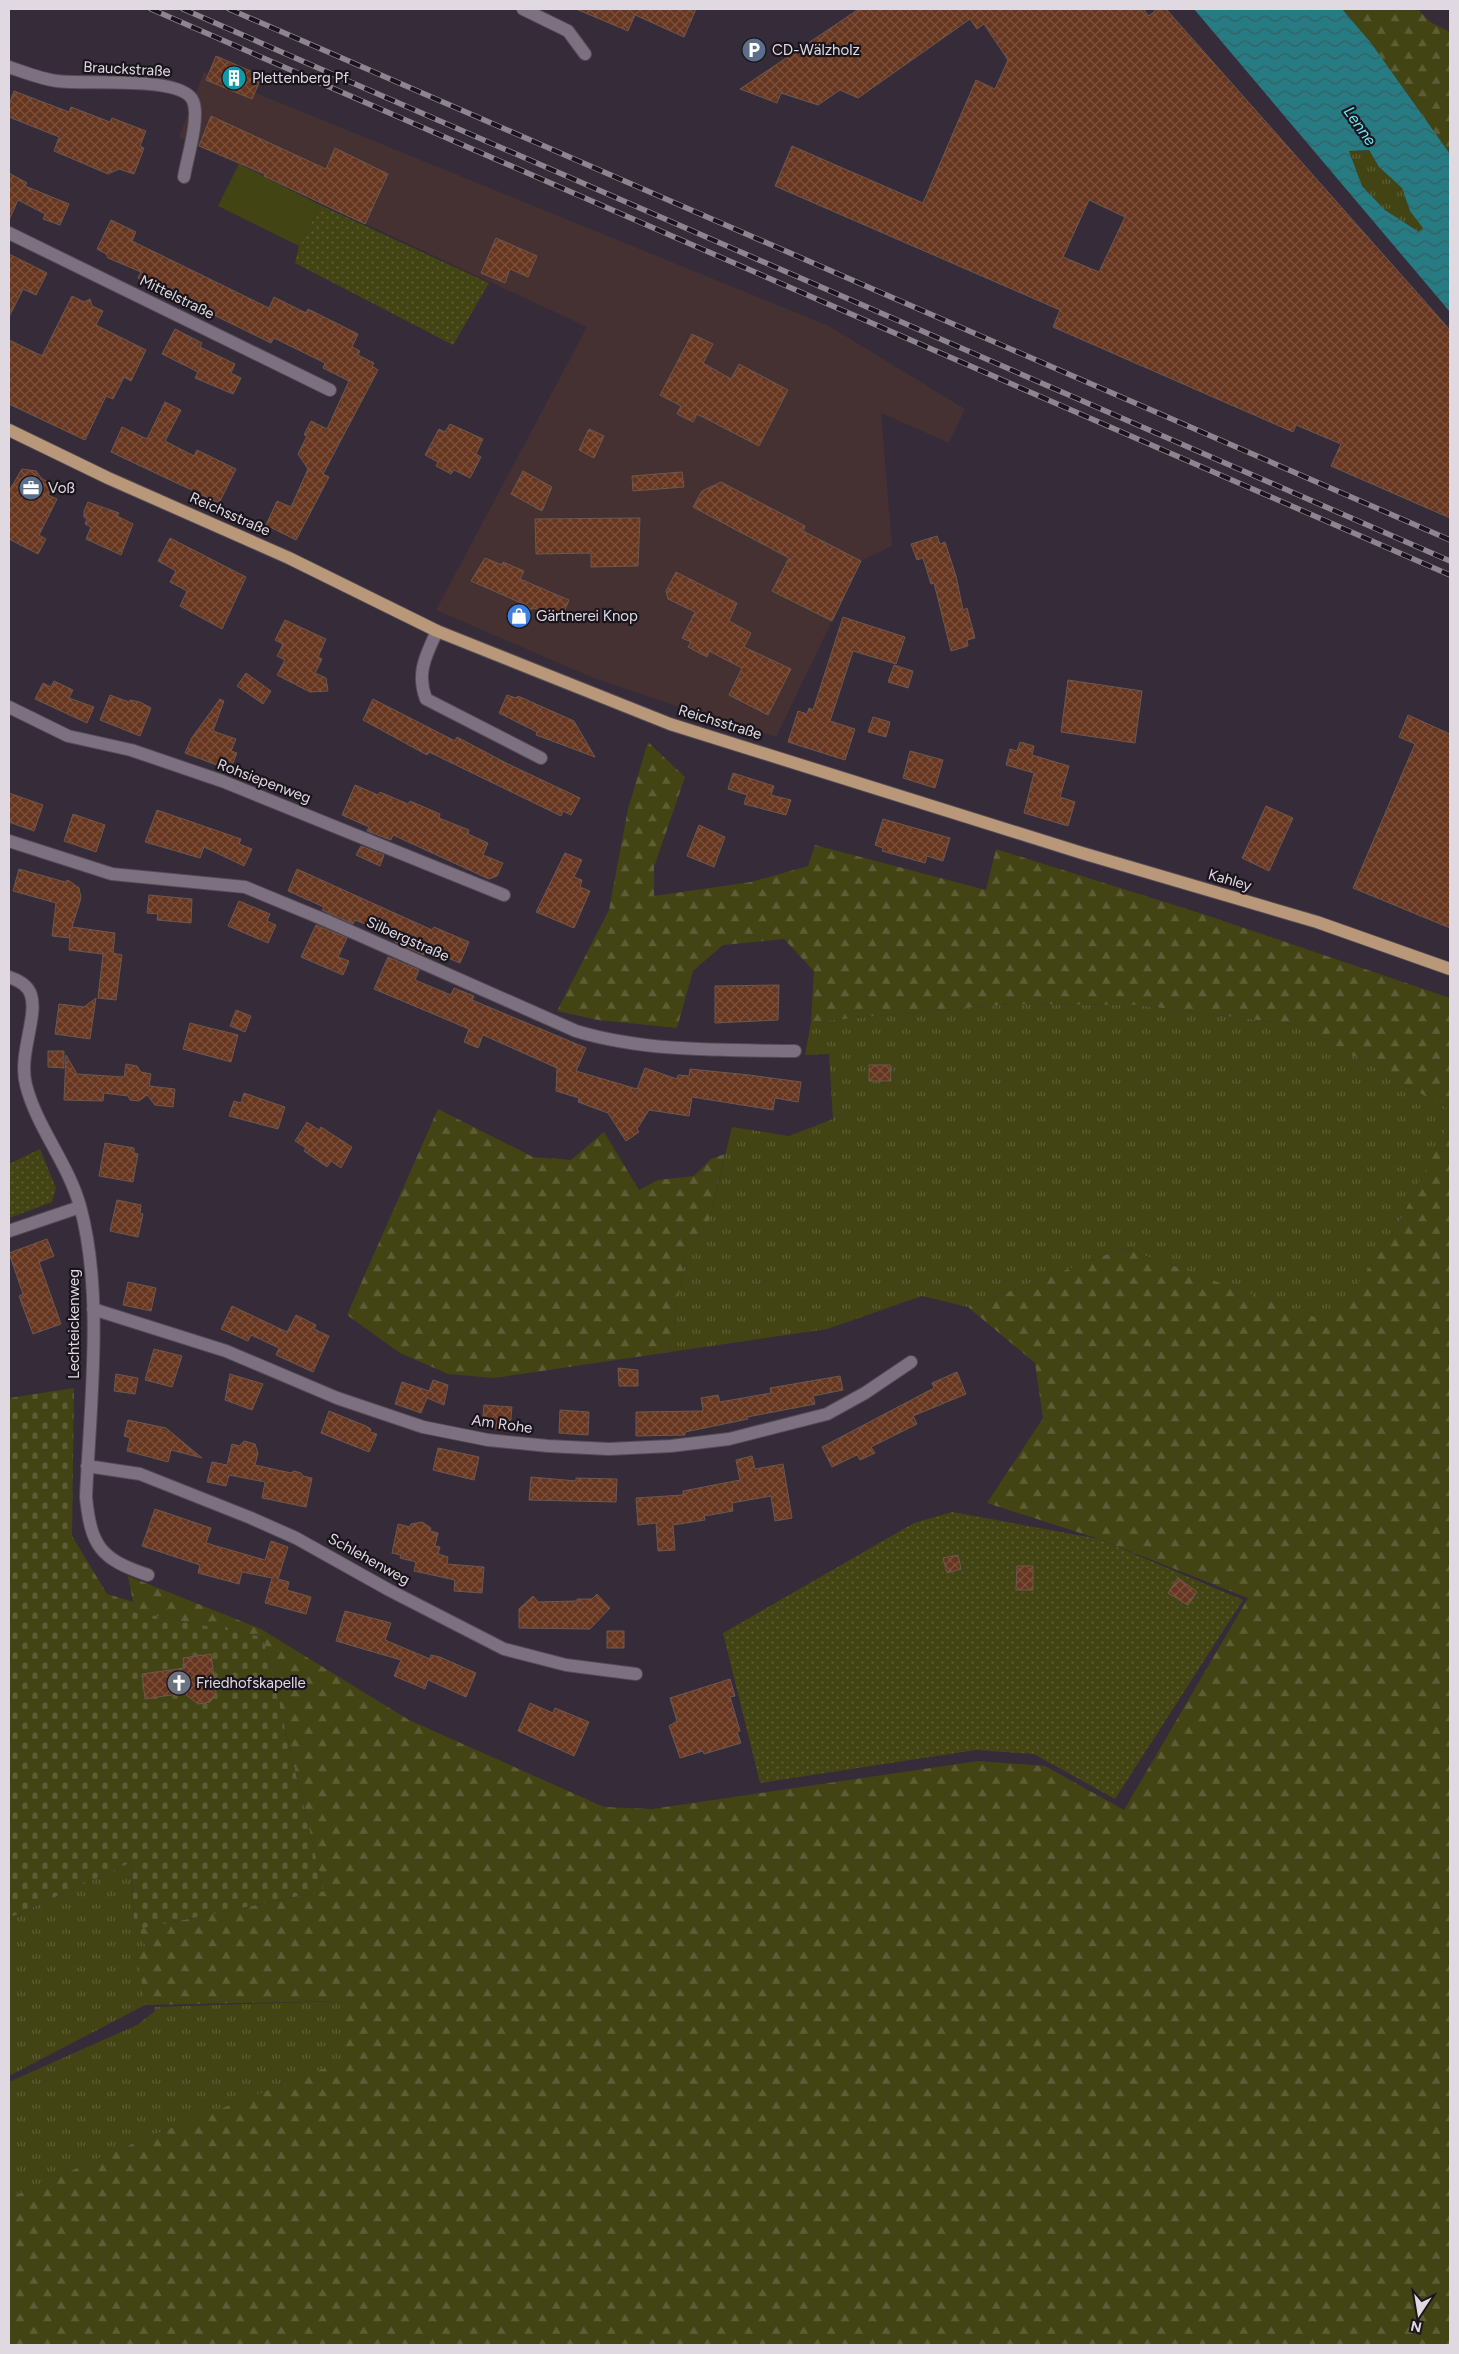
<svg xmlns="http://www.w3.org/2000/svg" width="1459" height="2354" viewBox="0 0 1459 2354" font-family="Figtree,sans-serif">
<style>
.commercial{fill:#453132}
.grass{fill:url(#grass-tufts)}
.forest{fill:url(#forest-firs)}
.cemetery{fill:url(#cemetery-stones)}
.park{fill:url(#park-dots)}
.pitch{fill:#424414}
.water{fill:url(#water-waves);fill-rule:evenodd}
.building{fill:url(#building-cross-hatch);stroke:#6b5850;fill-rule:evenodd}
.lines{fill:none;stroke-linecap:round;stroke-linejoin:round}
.minor-casing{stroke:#544a56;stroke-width:14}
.major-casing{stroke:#544a56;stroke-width:14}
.minor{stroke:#7d7080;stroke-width:12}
.major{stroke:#b89879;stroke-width:12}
.rail-casing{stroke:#8e8590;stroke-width:5.5}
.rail{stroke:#1a151c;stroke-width:4;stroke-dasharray:11;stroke-linecap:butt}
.labels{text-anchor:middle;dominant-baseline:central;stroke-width:4.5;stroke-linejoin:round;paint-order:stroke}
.poi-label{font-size:15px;fill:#e0d9e2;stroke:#1a151c;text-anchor:start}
.street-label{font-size:15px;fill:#e0d9e2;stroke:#1a151c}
.water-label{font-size:16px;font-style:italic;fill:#6ee6f1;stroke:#1a151c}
</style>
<defs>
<pattern id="grass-tufts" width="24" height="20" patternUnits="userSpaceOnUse" patternTransform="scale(1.25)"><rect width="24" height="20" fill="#424414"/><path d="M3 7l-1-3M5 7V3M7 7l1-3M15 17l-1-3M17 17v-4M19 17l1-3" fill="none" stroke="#5d5e36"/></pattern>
<pattern id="forest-firs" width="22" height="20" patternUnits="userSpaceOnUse" patternTransform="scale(1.25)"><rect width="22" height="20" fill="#424414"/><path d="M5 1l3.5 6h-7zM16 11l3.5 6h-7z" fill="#5d5e36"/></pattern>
<pattern id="cemetery-stones" width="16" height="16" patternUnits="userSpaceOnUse" patternTransform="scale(1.25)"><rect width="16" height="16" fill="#424414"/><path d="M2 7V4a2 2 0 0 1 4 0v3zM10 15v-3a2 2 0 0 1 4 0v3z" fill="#5d5e36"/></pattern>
<pattern id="park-dots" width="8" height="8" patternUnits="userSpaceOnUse" patternTransform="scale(1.25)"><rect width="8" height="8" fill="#424414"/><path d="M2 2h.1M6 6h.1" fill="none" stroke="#5d5e36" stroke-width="1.8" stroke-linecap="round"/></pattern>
<pattern id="water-waves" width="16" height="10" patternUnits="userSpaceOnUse" patternTransform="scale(1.25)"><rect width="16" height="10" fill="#277b82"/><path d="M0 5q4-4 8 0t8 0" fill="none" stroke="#346166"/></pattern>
<pattern id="building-cross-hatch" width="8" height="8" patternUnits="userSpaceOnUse" patternTransform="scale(1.25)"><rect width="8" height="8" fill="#67361f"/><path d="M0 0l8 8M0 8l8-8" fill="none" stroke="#7c523f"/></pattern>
</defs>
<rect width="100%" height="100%" fill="#362b38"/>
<!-- commercial -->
<path class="commercial" d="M204,72L829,326L965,409L949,443L881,413L892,546L861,561L776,737L694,712L591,677L436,610L587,327L179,137Z"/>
<!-- grass -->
<path class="grass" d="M1369,150L1379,167L1402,188L1410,211L1424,228L1419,232L1385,210L1362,186L1349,151Z
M1009,1004L1138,1005L1299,1025L1450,1110V1121L1398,1225L1331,1324L1124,1248L968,1307L922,1296L827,1329L670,1352L686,1249L708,1226L732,1127L789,1136L833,1119L829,1054L805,1055L811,1022Z
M132,1862L134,1930L139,1929L146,1947L144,1988L145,2005L9,2076V1918Z
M340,2001L347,2061L148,2137L9,2198V2082L137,2025L155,2011L154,2007Z"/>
<!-- forest -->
<path class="forest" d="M1342,9H1418L1430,22L1450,32V154Z
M648,742L685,777L654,867V896L751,882L808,866L815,845L986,890L996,849L1206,915L1450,998V1110L1299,1025L1138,1005L1009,1004L811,1022L814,971L784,939L723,945L693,971L677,1028L598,1020L557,1011L609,910L628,809Z
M438,1109L533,1157L571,1160L604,1132L639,1190L658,1180L694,1176L711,1159L725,1154L708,1226L686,1249L670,1352L494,1378L448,1374L400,1353L347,1315Z
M1450,1121V2345H9V2198L148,2137L346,2060L340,2001L145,2005L138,1958L146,1947L139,1929L324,1891L263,1637L135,1612L128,1576L261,1629L409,1720L604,1807L652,1809L978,1761L1045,1766L1124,1810L1248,1598L1099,1539L987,1503L1043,1418L1035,1363L968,1307L1124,1248L1331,1323L1398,1225Z"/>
<!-- cemetery -->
<path class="cemetery" d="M74,1388L72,1536L107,1594L134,1602L135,1612L263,1637L324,1891L134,1930L132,1862L9,1918V1398Z"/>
<!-- park -->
<path class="park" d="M320,205L489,283L453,345L295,263L299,246Z
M40,1149L56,1188L52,1202L9,1218V1164Z
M952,1512L1099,1539L1243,1600L1115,1799L1034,1754L976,1750L760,1783L723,1633L914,1523Z"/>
<!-- pitch -->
<path class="pitch" d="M239,164L320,205L299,246L218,206Z"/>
<!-- water -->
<path class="water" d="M1194,9H1342L1371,43L1450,154V312ZM1369,150L1379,167L1402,188L1410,211L1423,228L1419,232L1385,210L1362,186L1349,151Z"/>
<!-- building -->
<path class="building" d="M576,9H696L684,37L635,15L628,31Z
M859,9H1143L1149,16L1157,9H1166L1450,330V518L1331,466L1341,444L1296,425L1293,432L1053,327L1060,310L775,186L792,146L923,203L976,80L995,89L1008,60L984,24L977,29L970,19L858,98L840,90L818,105L781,93L777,103L740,89ZM1089,200L1125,217L1099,272L1063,257Z
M216,56L262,76L252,99L206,80Z
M14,91L69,112L71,107L110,122L112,118L146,131L140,146L144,148L134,174L119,169L108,174L54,151L59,137L9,117V105Z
M211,116L326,169L335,148L388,174L365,224L264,176L265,174L199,146Z
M9,173L27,183L25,186L69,204L60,225L43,219L45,214L18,200L9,220Z
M111,220L136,232L132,241L269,308L274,297L306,313L308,309L358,334L352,347L360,351L358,355L374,363L372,366L378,370L323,474L329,477L296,540L266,525L277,501L291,507L308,469L298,454L307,436L304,435L311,421L327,429L349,381L323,368L325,363L274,338L271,343L138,278L141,272L108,258L106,254L97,249Z
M496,238L537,256L528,277L510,269L505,283L481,273Z
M9,254L47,273L36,295L23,289L9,317Z
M72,296L84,302L90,299L92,306L103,311L96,325L146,350L131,381L124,377L113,399L106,396L85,440L9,404V340L42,356Z
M175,329L202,343L200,347L235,364L231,373L241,378L233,394L195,378L198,372L162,354Z
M692,334L713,344L703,363L731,379L739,364L788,390L759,446L697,414L693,422L677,414L681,406L660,395Z
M165,402L181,410L165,441L194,456L197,450L236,469L219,503L111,452L122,427L147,439Z
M450,424L483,439L476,454L481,457L470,478L454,470L451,474L436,466L438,462L425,455L439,429L445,432Z
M589,429L604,436L594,458L579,450Z
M22,469L36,471L42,479L53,484L48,495L57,499L39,535L46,539L38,554L9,539V491Z
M523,471L552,487L542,511L511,494Z
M682,472L684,487L633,491L632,476Z
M721,482L805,526L803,531L861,561L832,621L772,591L789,558L693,507L702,491Z
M88,502L119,513L117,516L133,524L121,555L86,539L91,527L85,524L87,519L84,517V511Z
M640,518L638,566L591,567V553L536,554L535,519Z
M937,536L940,544L945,542L956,576L963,610L967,608L975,638L967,640L968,646L951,651L934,583L931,584L923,558L917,560L911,544Z
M170,538L246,577L222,629L180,606L187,591L170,582L176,571L158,561Z
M485,558L502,565L503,562L524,571L520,579L569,600L561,619L534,608L530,610L528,606L471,581Z
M676,572L737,603L729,621L751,633L744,647L791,669L768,715L729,695L742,668L709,651L707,657L688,647L691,642L682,638L695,612L668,599L666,591Z
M843,617L905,637L896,664L853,651L830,721L855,729L845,760L788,742L798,711L807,714L809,708L813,710Z
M285,620L326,639L318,657L322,659L315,673L326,678L328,691L310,692L277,675L285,660L277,656L283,644L275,640Z
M894,665L913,671L908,688L888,682Z
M246,673L271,691L263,704L237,686Z
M1068,680L1142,691L1135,743L1061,732Z
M54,681L73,690L69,698L94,707L87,723L35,699L43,683L51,687Z
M110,695L129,702L130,700L140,702L151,708L140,736L100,720Z
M507,695L516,698L518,696L574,721L595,757L536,735L537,732L499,713Z
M220,699L224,701L213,731L236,739L231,751L237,753L230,770L185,753L191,739Z
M373,699L455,741L457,737L506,763L580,798L571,815L563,811L561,816L429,752L427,755L363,720Z
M1408,715L1450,734V928L1353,888L1415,744L1399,737Z
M873,717L890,722L886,737L868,732Z
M1020,742L1034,746L1032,755L1069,766L1060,797L1075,802L1068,826L1024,813L1034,773L1006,765L1010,749L1017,751Z
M910,751L943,760L935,788L903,778Z
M733,773L774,786L771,795L791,800L786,815L744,804L747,795L728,789Z
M355,785L378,795L380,792L408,804L410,801L440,814L439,818L469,830L468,834L488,843L483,855L503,863L497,876L489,879L393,835L391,840L367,831L369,827L342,815Z
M9,793L43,805L34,831L9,822Z
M1266,806L1293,818L1269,871L1242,858Z
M157,810L241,839L239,844L252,849L244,866L204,847L200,858L145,842Z
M73,814L105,825L96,852L64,841Z
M883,819L950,838L943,861L927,856L925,863L882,851L883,848L875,845Z
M699,825L725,837L714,867L687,856Z
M361,846L384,855L380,866L356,855Z
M565,853L582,860L574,877L582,880L580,887L590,891L574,928L536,912Z
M19,869L65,882L68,880L79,888L81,898L72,927L115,933L113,953L122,955L116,1000L98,998L103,954L69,950L70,934L69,938L52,936L56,903L13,891Z
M297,869L432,930L434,927L469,942L460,963L426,949L424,955L395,942L397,938L393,935L355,920L353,924L322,910L324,907L288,891Z
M149,895L192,899L191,923L157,920L158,914L147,913Z
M239,901L270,914L267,921L276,925L268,943L228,926Z
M316,925L347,938L338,957L349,961L343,975L301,957Z
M388,957L419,970L415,980L451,995L454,988L474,996L472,1000L586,1048L576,1071L637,1089L645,1068L677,1079L678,1075L689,1076L690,1069L749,1075L801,1082L798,1102L775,1098L773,1110L692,1097L689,1116L649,1110L637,1129L639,1132L626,1141L608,1113L578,1102L579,1098L556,1091L557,1068L483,1035L478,1048L464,1042L469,1029L374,989Z
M779,985L778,1020L715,1023V986Z
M96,998L90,1039L55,1034L59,1004L84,1007Z
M236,1010L251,1016L245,1032L230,1026Z
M190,1023L238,1035L231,1062L183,1049Z
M48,1051H64V1068L48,1067Z
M66,1055L77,1074L124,1077L126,1064L137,1066L141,1072L151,1074L149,1086L175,1089L173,1107L155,1105L147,1095L139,1101L130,1100L128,1096L104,1093L103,1101L64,1100Z
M869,1065H890L891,1081H869Z
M244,1093L285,1107L278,1129L229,1116L234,1101L241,1103Z
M307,1122L319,1130L321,1127L352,1147L341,1168L331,1161L327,1167L304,1151L306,1148L295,1141Z
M105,1143L134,1148V1153L138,1154L133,1182L99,1176Z
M117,1200L141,1205L140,1213L143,1214L138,1237L110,1231Z
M47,1239L54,1256L39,1262L61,1324L33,1334L19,1296L23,1294L9,1253Z
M128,1282L156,1288L151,1311L123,1305Z
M232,1306L287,1332L296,1315L316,1325L314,1329L329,1336L313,1372L276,1355L279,1348L251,1335L248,1341L221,1329Z
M154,1349L182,1356L172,1387L145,1380Z
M618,1368L638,1370V1386H619Z
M957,1372L966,1394L913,1416L917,1424L871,1447L875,1453L860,1460L857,1455L832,1467L822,1447L934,1388L932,1383Z
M116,1374L138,1378L135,1394L114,1391Z
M230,1374L263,1384L252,1410L225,1400Z
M840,1376L843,1390L813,1396L815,1404L747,1417L748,1419L685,1432V1435L636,1436V1412L703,1411L701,1398L718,1395L720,1402L771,1393L770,1388Z
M433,1380L448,1385L444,1405L427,1398L421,1413L395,1404L402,1382L429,1391Z
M484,1405L512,1407L510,1430L482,1427Z
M560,1410L589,1412L588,1435L559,1433Z
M329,1411L366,1426L371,1429L370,1432L377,1434L369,1452L321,1433Z
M128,1420L166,1428L202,1458L171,1450L168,1462L127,1451L130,1438L124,1436Z
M244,1441L255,1444L258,1453L255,1465L291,1473L294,1471L301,1473L303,1476L312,1478L306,1507L262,1498L265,1482L229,1475L226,1486L207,1482L212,1462L227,1465L232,1444L240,1446Z
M438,1448L479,1457L474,1480L433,1470Z
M752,1456L755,1469L783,1464L792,1518L775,1521L771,1496L732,1503L733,1511L704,1516L705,1520L673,1525L675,1550L658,1551L656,1523L638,1525L636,1498L683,1495V1491L740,1480L736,1460Z
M531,1477L576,1481V1478L617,1479L616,1502L529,1500Z
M155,1509L211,1528L206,1543L265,1560L271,1541L288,1547L278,1579L289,1582L287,1590L311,1597L306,1614L265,1603L272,1578L242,1572L239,1584L198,1573L200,1565L142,1546Z
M422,1522L431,1528L430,1531L438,1533L435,1546L440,1547L438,1554L448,1557L447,1564L484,1567L482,1593L454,1591L455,1580L414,1571L416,1562L400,1558L401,1555L392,1553L398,1524L410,1527L411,1524Z
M958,1555L961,1569L947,1573L943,1558Z
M1017,1566H1033V1590H1016Z
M1178,1578L1197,1592L1188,1605L1168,1593Z
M597,1594L610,1608L590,1629L519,1628V1609L533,1596L538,1602L577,1601V1599H592Z
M345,1611L391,1623L385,1640L430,1659L431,1655L440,1657L476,1673L466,1697L428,1680L425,1689L394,1676L401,1660L336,1641Z
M607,1631H624V1648H607Z
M211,1654L216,1693L210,1702L198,1704L184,1693L145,1699L142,1674L185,1668L183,1658Z
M730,1679L735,1696L730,1697L740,1731L737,1732L741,1743L704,1754L703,1751L680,1758L669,1726L677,1721L670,1698Z
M530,1703L553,1713L555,1708L589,1722L574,1756L518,1731Z"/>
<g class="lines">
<defs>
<path id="minor" d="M523,9L568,31L585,54
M9,67C24,72 41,79 57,81C84,85 183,75 193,101C200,118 187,158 184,177
M9,233L330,390
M437,631C426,655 416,673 426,699L541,758
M9,707L68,736L131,750L222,781L504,895
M9,841L112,874L245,887L325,920L576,1031C645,1052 723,1050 795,1051
M9,977C18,980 28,985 31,995C38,1017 18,1055 26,1085C37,1128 68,1163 80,1206C104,1293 90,1406 86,1497C91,1546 100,1559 148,1575
M9,1231L80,1207
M93,1309L226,1351L337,1398L423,1427L488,1440L548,1446L609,1449L671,1446L729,1439L827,1414L865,1393L911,1362
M87,1466L140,1474L251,1518L296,1538L389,1590L504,1649L566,1665L636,1674"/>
<path id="major" d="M9,430L108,478L289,558L437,631L670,724L1082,853L1317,922L1450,969"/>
</defs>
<!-- minor casing -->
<use href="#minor" class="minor-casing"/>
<!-- major casing -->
<use href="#major" class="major-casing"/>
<!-- minor -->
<use href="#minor" class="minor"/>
<!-- major -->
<use href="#major" class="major"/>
<defs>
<path id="rail" d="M151,9L1450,575
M183,9L1450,561
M229,9L1450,540"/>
</defs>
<!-- rail casing -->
<use href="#rail" class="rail-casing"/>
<!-- rail -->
<use href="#rail" class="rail"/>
</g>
<!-- icons -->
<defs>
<symbol id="parking-disc" viewBox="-11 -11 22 22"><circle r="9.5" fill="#5c6f8a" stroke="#1a151c"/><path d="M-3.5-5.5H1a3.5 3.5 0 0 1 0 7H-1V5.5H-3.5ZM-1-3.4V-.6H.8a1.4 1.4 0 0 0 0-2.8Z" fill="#fff"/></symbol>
<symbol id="building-disc" viewBox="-11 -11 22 22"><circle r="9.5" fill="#0f9aa8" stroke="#1a151c"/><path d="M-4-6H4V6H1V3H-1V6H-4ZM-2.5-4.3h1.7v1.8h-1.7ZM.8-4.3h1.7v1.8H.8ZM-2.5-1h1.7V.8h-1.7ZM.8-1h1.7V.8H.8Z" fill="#fff"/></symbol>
<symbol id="office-disc" viewBox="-11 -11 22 22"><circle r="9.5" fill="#5c6f8a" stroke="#1a151c"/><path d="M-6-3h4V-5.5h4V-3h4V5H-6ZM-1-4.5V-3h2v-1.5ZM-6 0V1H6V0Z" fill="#fff"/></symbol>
<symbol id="shop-disc" viewBox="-11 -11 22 22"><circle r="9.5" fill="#3f7fe0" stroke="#1a151c"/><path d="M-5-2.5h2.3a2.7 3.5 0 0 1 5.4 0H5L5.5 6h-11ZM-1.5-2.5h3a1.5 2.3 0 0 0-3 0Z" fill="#fff"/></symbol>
<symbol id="church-disc" viewBox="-11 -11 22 22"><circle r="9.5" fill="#6b7280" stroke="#1a151c"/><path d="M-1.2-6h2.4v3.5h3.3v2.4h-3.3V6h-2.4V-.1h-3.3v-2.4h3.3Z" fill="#fff"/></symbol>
</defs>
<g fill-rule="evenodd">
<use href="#parking-disc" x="740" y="36" width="28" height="28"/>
<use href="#building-disc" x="220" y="64" width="28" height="28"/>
<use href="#office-disc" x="17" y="474" width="28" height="28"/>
<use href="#shop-disc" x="505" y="602" width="28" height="28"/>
<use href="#church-disc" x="165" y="1669" width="28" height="28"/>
</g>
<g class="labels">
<!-- poi labels -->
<g class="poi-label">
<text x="772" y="50">CD-Wälzholz</text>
<text x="252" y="78">Plettenberg Pf</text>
<text x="48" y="488">Voß</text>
<text x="536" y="616">Gärtnerei Knop</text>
<text x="196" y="1683">Friedhofskapelle</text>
</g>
<!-- street labels -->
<g class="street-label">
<text transform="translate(127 69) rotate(3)">Brauckstraße</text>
<text transform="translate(177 297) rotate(26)">Mittelstraße</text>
<text transform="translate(230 514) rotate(24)">Reichsstraße</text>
<text transform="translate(720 722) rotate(17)">Reichsstraße</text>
<text transform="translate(264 781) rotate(21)">Rohsiepenweg</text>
<text transform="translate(1230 880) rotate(16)">Kahley</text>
<text transform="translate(408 939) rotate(24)">Silbergstraße</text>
<text transform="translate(74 1324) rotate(-90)">Lechteickenweg</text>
<text transform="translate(502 1424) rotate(8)">Am Rohe</text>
<text transform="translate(369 1559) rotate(29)">Schlehenweg</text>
</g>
<!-- water labels -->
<g class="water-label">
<text transform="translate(1360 126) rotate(55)">Lenne</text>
</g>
</g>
<!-- border -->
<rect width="1459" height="2354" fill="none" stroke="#e0d9e2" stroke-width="20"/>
<!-- north arrow -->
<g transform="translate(1419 2314) rotate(192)" stroke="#1a151c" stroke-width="4" paint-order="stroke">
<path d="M0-4L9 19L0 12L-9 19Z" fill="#e0d9e2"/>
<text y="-8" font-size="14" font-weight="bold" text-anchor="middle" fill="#e0d9e2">N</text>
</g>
</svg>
